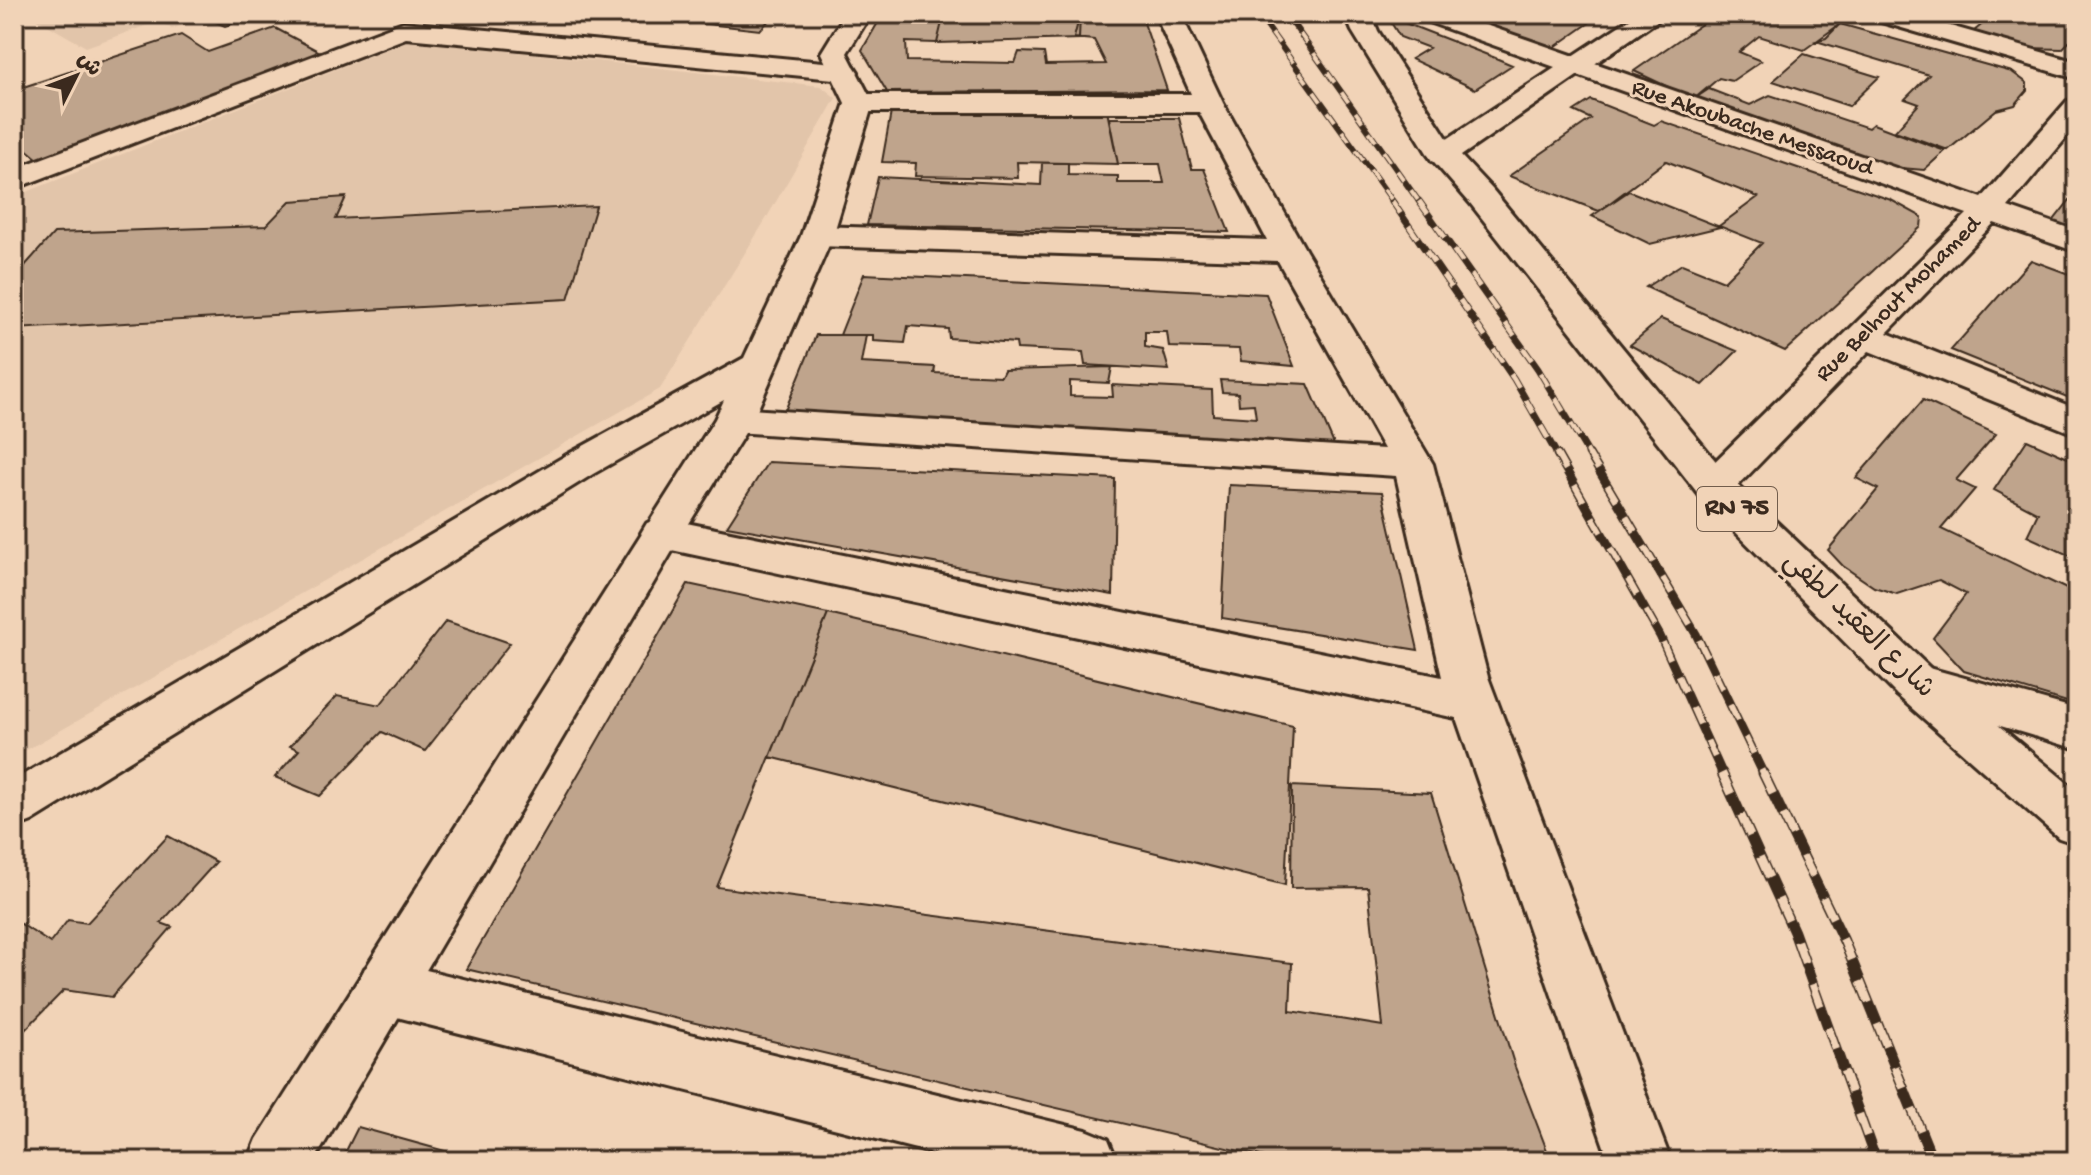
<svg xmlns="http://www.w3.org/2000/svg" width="2091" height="1175" viewBox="0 0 2091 1175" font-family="'Gochi Hand','Playpen Sans Arabic',sans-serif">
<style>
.built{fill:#e2c5aa}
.building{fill:#bfa48c;stroke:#3b2a1e;stroke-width:2}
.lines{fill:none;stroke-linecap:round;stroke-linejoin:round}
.street-casing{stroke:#3b2a1e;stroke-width:6}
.secondary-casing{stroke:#3b2a1e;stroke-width:6}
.primary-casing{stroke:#3b2a1e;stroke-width:6}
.street{fill:#f1d3b7;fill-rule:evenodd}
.secondary{fill:#f1d3b7;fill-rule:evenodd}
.primary{fill:#f1d3b7;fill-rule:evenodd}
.rail-far3-casing{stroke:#3b2a1e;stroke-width:6}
.rail-far2-casing{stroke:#3b2a1e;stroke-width:7}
.rail-far1-casing{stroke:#3b2a1e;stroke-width:9}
.rail-casing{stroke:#3b2a1e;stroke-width:11}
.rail-far3{stroke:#f1d3b7;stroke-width:4;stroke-dasharray:12;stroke-linecap:butt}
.rail-far2{stroke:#f1d3b7;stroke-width:5;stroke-dasharray:15;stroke-linecap:butt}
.rail-far1{stroke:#f1d3b7;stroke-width:6;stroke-dasharray:18;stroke-linecap:butt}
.rail{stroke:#f1d3b7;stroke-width:8;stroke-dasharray:23;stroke-linecap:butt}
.labels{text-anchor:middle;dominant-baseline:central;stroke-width:6;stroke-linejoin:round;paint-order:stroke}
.far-street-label{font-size:24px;fill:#3b2a1e;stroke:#f1d3b7}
.shield{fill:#f1d3b7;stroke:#725d4c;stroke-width:2}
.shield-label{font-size:26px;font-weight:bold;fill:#3b2a1e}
.street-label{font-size:28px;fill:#3b2a1e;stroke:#f1d3b7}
</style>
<rect width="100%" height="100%" fill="#f1d3b7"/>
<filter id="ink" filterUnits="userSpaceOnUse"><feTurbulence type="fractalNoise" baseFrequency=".0125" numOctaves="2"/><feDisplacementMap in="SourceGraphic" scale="16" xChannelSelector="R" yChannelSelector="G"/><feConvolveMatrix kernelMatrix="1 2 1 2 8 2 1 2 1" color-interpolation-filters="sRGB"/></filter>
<g filter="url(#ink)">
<!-- built -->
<path class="built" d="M28,14H214L172,29L159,21L86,47Z
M410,40L821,86L836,98L763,224L660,389L14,757V197Z"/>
<!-- building -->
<path class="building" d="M197,14H259L225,26Z
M677,14H775L760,30L671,20Z
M883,14H944L937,43L906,42L907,61L1015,63L1019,52L1044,53L1046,65L1106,64L1094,40L1074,38L1080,14H1141L1167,90L887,92L862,50Z
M944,14H1080L1079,39L937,43Z
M1507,14H1602L1552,49L1488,27Z
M1716,14H1805L1840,24L1804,50L1759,36L1739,52L1761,61L1732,81L1719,78L1694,99L1634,71Z
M1958,14H2077V34L2062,49L2028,48L1974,31L1985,22Z
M1387,16L1498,59L1512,65L1475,89L1411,59L1429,48L1400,37Z
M1840,24L2012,72L2027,83V91L2015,105L1996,110L1948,150L1895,131L1919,104L1905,99L1929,75L1816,41L1826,38Z
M275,28L326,55L44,164L14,139V90L181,35L208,52Z
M1804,54L1879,77L1849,106L1773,81Z
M1709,89L1750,105L1770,95L1868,128L1873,124L1945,151L1924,170L1878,166L1694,99Z
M1591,100L1654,125L1661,121L1891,200L1922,217L1921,227L1785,351L1646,287L1682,264L1724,281L1762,243L1719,226L1758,197L1666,161L1599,211L1509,176L1591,119L1574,111Z
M1107,111L1118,164L1017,162L1018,178L915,176L916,163L882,162L891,112Z
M1109,118H1179L1192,169H1204L1229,232L867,225L878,177L1041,185L1042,163H1068V175L1118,176V183H1164L1160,164H1118Z
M1629,191L1720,227L1650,244L1592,216Z
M2077,191V232L2051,224Z
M346,197L336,219L596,206L568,299L14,329V278L54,233L266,226L290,201Z
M2031,260L2077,277V401L1951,350Z
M864,274L1266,294L1294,366L1241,361L1239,349L1169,347L1167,332H1145V347L1163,350L1169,370L1085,365L1083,352L1017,349L1016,343L949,338L948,329L908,326L905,343L873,341V335H840Z
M1661,319L1737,351L1703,385L1630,345Z
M816,335H866L861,363L935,367L934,373L1001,376L1004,370L1112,367L1109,383L1070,381V396L1113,397L1112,385L1212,390L1213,415L1256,418L1254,404L1239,405L1238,393L1222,392L1220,380L1308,384L1336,449L782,418Z
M1923,400L1996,434L1956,480L1975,489L1941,529L2077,594V705L1964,671L1933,638L1966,594L1939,580L1897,594L1874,587L1843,566L1828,550L1878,489L1856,478Z
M2027,440L2077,462V559L2027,536L2038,513L1994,490Z
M768,462L1115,479L1113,595L727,526Z
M1229,485L1382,492L1418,650L1222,618Z
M688,584L828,614L717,887L1292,963L1290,1011L1383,1026L1368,887L1291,888L1292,786L1431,793L1515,1067L1548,1153L1542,1161H1282L466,969Z
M828,614L1293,726L1285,885L770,757Z
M446,621L510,643L425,751L382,732L320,796L275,777L299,750L290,746L337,696L380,705Z
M168,836L216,862L161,923L172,927L112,997L64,990L14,1041V926L18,922L50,943L68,920L87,923Z
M358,1127L481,1161H341Z"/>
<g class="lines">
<defs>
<path id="street" d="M1155,14H1181L1223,103L1306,251L1433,464L1488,677L1671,1161H1609L1456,718L662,548L647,543L641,533L647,523L662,518L1442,677L1396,476L734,432L720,429L715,420L720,411L734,408L1384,449L1278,261L817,246L805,243L801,236L805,229L817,226L1267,240L1199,112H859L849,109L845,103L849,97L859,94H1191Z
M1345,14H1371L1378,31L1458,155L1454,161L1443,164L1432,161L1352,31Z
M1416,14H1454L1982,198L2067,101L2077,98V125L2008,207L2077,231V252L1994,223L1887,333L2077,409V435L1869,351L1728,496L1714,500L1700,496L1694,486L1700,476L1967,214L1420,19Z
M1867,14H1908L2077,62V79L1871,19Z
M403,22L844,64L854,66L858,72L854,78L844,80L406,38L14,189V169Z
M1914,664L2077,709V749L1897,695L1890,682L1897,669Z
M385,960L1086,1130L1108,1139L1117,1161H963L385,1014L365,1006L357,987L365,968Z"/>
<path id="secondary" d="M845,14H871L847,53L873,103L833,236L753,420L677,543L314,1161H248L257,1139L715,419L724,400L593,474L32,821L14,828V780L565,456L744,358L801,236L845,103L821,53Z"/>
<path id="primary" d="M1637,14H1667L1461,156L1492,189L1728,476L1931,669L2077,791V844L2059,838L1897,695L1700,496L1470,203L1428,155L1432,149Z"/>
</defs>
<!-- street casing -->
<use href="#street" class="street-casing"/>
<!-- secondary casing -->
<use href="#secondary" class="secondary-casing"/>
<!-- primary casing -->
<use href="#primary" class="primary-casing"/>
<!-- street -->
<use href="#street" class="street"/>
<!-- secondary -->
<use href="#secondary" class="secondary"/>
<!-- primary -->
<use href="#primary" class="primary"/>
<defs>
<path id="rail-far3" d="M1258,14L1394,203
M1286,14L1420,203"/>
<path id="rail-far2" d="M1392,201L1514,379L1558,456
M1419,201L1538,369L1590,456"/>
<path id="rail-far1" d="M1557,454L1660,636L1723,775
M1589,454L1696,634L1764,775"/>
<path id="rail" d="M1722,773L1794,932L1876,1161
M1763,773L1844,941L1933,1161"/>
</defs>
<!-- rail-far3 casing -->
<use href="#rail-far3" class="rail-far3-casing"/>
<!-- rail-far2 casing -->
<use href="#rail-far2" class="rail-far2-casing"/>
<!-- rail-far1 casing -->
<use href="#rail-far1" class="rail-far1-casing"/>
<!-- rail casing -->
<use href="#rail" class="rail-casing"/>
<!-- rail-far3 -->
<use href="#rail-far3" class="rail-far3"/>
<!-- rail-far2 -->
<use href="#rail-far2" class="rail-far2"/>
<!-- rail-far1 -->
<use href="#rail-far1" class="rail-far1"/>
<!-- rail -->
<use href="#rail" class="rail"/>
</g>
</g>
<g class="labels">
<!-- far-street labels -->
<g class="far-street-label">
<text transform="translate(1752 129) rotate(19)">Rue Akoubache Messaoud</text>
<text transform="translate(1899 300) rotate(-45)">Rue Belhout Mohamed</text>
</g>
<!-- shield labels -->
<rect class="shield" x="1697" y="487" width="80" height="44" rx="6"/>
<g class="shield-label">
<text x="1737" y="509">RN 75</text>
</g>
<!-- street labels -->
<g class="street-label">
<text transform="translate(1858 626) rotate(44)">شارع العقيد لطفي</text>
</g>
</g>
<!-- margin -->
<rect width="2091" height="1175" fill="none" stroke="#f1d3b7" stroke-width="48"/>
<rect x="24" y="24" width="2043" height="1127" fill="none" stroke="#3b2a1e" stroke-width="3" filter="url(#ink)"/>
<!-- north arrow -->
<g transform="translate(76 76) rotate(48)" stroke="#f1d3b7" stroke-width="6" paint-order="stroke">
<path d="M0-6L14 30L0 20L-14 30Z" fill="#3b2a1e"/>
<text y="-12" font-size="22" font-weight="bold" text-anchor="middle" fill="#3b2a1e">ش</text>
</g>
</svg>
